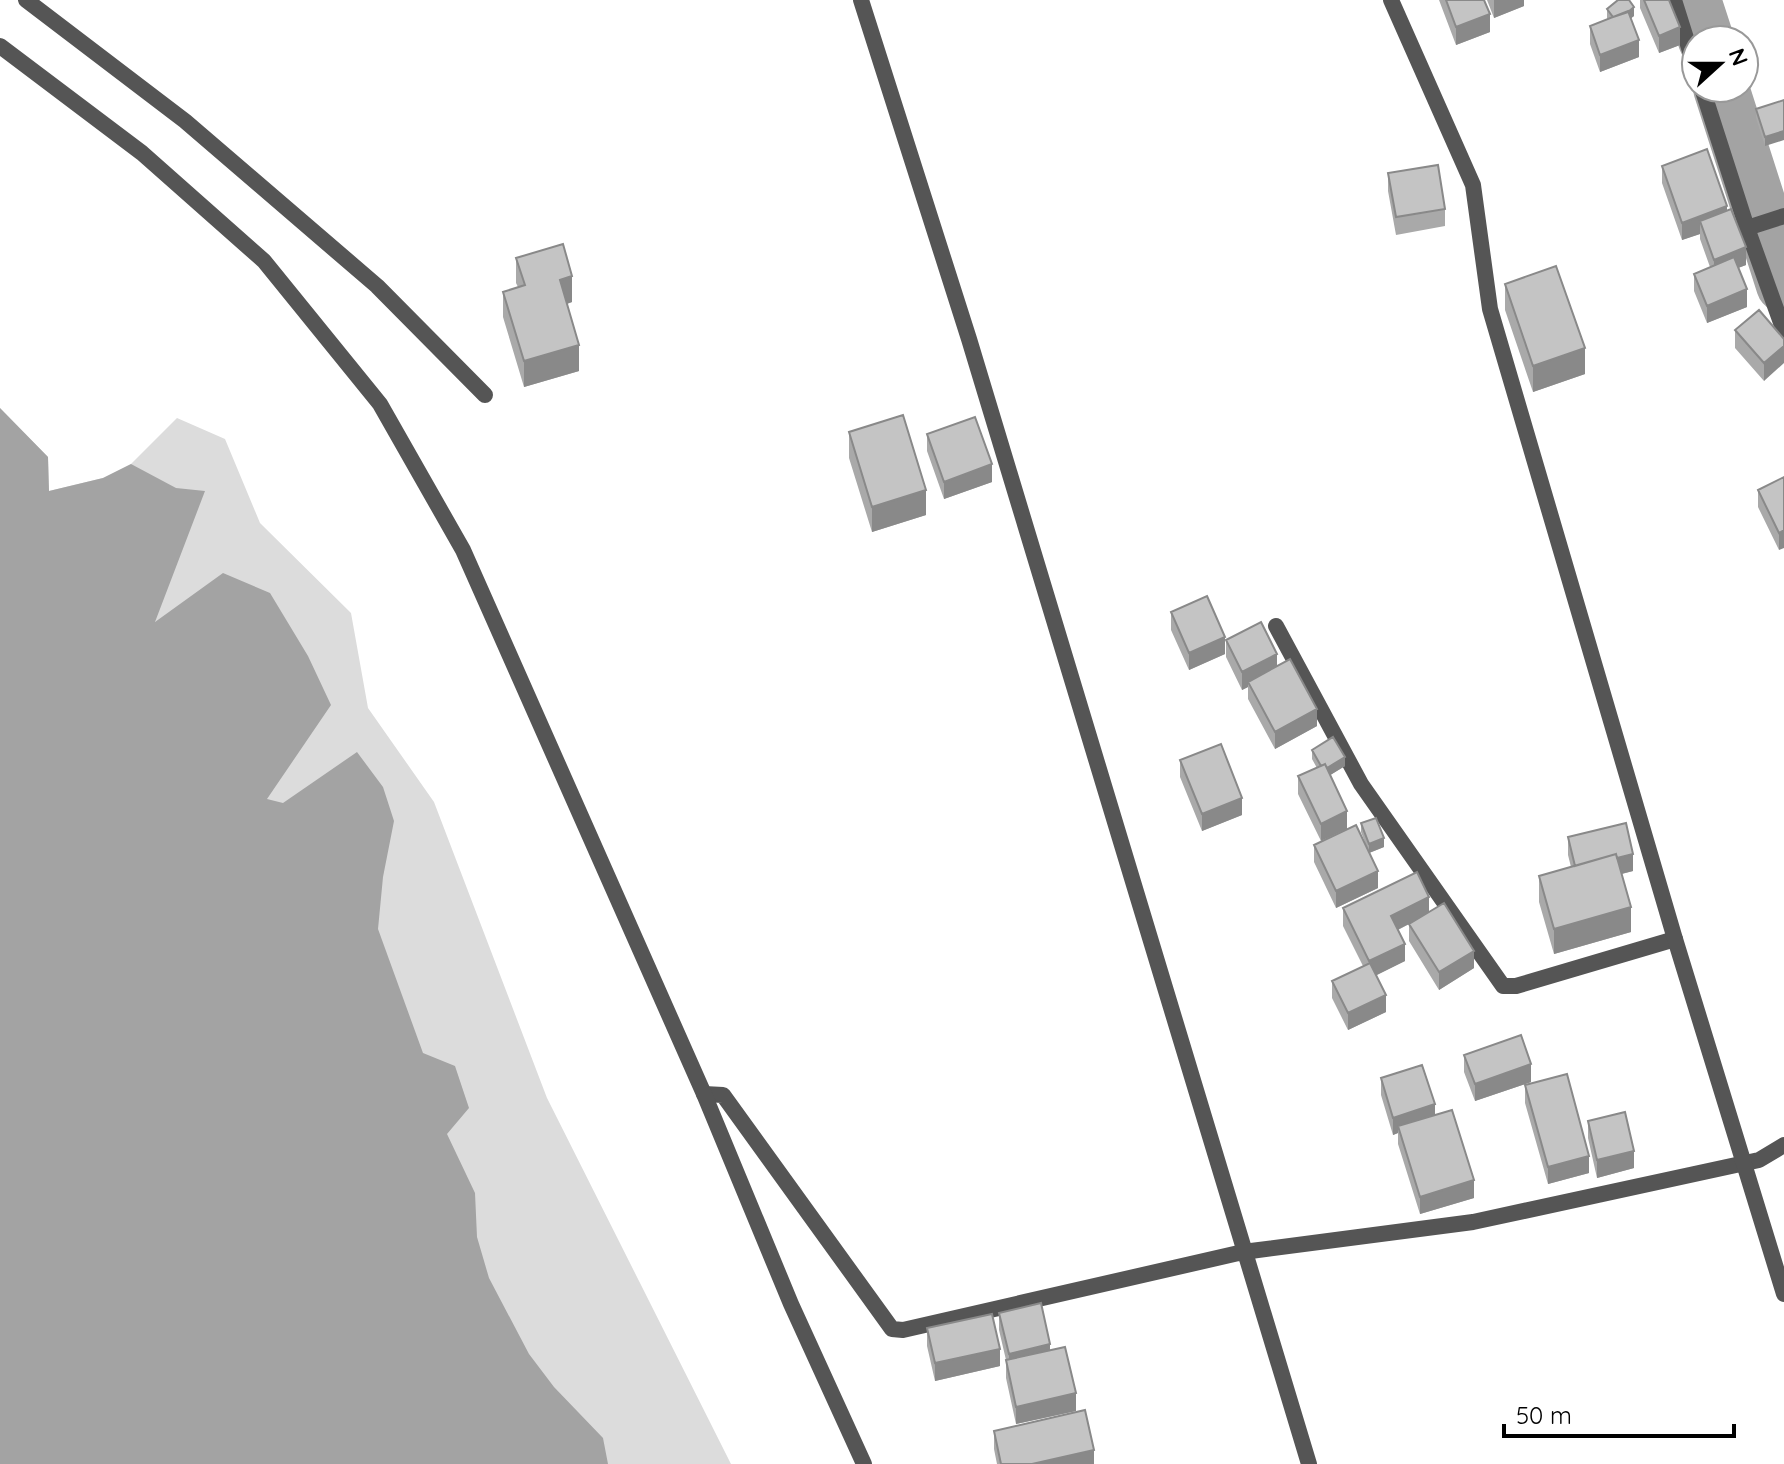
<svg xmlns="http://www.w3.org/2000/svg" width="1784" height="1464" viewBox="0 0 1784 1464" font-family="Quicksand,sans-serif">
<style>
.green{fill:#dcdcdc}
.water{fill:#a3a3a3}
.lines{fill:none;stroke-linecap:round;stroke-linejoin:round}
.river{stroke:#a3a3a3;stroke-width:56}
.minor{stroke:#555;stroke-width:16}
.tertiary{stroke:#555;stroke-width:16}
.wall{fill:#a9a9a9}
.shaded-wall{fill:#898989}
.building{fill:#c4c4c4;stroke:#898989;stroke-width:2}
</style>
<rect width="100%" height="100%" fill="#fff"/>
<!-- green -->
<path class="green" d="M0,408L48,457L49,491L103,478L131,464L177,418L225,439L260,523L351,613L368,708L434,802L547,1098L731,1464H267Z"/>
<!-- water -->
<path class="water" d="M0,408L48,457L49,491L103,478L131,464L176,488L205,491L155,622L223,573L270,593L308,656L331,705L267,799L283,803L357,752L383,787L394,821L383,877L378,929L423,1053L455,1066L469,1108L447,1134L475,1193L477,1237L489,1278L529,1354L554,1387L603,1438L608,1464H0Z"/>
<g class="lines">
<!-- river -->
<path class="river" d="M1693,0L1706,40
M1721,88L1784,285"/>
<!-- minor -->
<path class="minor" d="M26,0L185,121L377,286L485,395
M861,0L969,339L1309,1464
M1674,0L1696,70
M1702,88L1747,228L1784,331
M1747,228L1784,216
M1276,626L1361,784L1503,986H1516L1675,939
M704,1094L723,1095L892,1329L903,1330L1243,1252L1473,1222L1759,1160L1784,1145"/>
<!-- tertiary -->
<path class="tertiary" d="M1391,0L1473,185L1490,309L1675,939L1784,1294
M0,46L142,153L264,261L380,404L463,550L704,1094L791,1304L864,1464"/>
</g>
<!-- wall -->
<path class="wall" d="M1439,0H1484L1490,32L1456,45Z
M1487,0H1524V6L1494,18Z
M1640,0H1669L1680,45L1659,53L1640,8Z
M1607,9L1634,16L1631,18L1639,57L1600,72L1590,44V26L1608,19L1607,18Z
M1784,100L1765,146L1756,118V109Z
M1662,166L1727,210L1746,265L1738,268L1747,307L1707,323L1694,291V274L1710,267L1700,239V234L1682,240L1662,183Z
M1388,173L1445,209V226L1396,235L1388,191Z
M516,258L572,302L567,304L579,371L524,387L503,317V292L518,287L516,283Z
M1505,284L1585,374L1533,392L1505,310Z
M1735,330L1784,339L1764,381L1735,348Z
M849,432L926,515L872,532L849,458Z
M927,434L992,482L944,499L927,451Z
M1784,477L1779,550L1758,507V490Z
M1171,612L1225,654L1189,670L1171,630Z
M1226,640L1277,666L1317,726L1275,749L1248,699V687L1242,690L1226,657Z
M1312,750L1345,766L1330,775L1321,841L1298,794V776L1317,768L1312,759Z
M1180,760L1242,815L1202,831L1180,777Z
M1361,823L1384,847L1369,853L1361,832Z
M1568,837L1633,871L1622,874L1631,932L1554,954L1539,902V876L1571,867L1568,855Z
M1314,845L1378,888L1336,908L1314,862Z
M1343,908L1429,912L1474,968L1439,990L1409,941V924L1398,930L1405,961L1376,975L1386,1012L1348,1030L1332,998V981L1363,966L1343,926Z
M1464,1055L1531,1082L1475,1101L1464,1072Z
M1381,1078L1435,1115L1474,1198L1420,1214L1398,1144V1133L1393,1135L1381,1095Z
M1525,1085L1589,1173L1548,1184L1525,1103Z
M1588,1121L1634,1168L1597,1178L1588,1138Z
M999,1313L1050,1351L1076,1411L1016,1424L1006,1378V1360L999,1330Z
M927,1328L1000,1366L935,1381L927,1346Z
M994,1431L1094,1464H997L994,1449Z"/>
<!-- shaded-wall -->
<path class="shaded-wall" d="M1494,0H1524V6L1494,18Z
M1634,7V16L1616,30V21Z
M1490,14V32L1456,45V27Z
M1680,27V45L1659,53V36Z
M1639,40V57L1600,72V55Z
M1784,131V140L1765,146V137Z
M1727,206V224L1700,221V234L1682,240V223Z
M1746,247V265L1714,277V260Z
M572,276V302L560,306V280Z
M1747,289V307L1707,323V306Z
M579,345V371L524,387V361Z
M1784,346V363L1764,381V363Z
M1585,348V374L1533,392V366Z
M992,464V482L944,499V482Z
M926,490V515L872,532V507Z
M1784,530V548L1779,550V533Z
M1225,637V654L1189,670V653Z
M1277,654V672L1248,682V687L1242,690V672Z
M1317,709V726L1275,749V732Z
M1345,757V766L1324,779V770Z
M1242,798V815L1202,831V814Z
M1347,811V829L1321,841V824Z
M1384,838V847L1369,853V844Z
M1633,854V871L1576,885V868Z
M1378,871V888L1336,908V891Z
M1429,897V914L1391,933V916Z
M1631,907V932L1554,954V929Z
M1405,944V961L1369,979V961Z
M1474,951V968L1439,990V972Z
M1386,995V1012L1348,1030V1013Z
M1531,1064V1082L1475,1101V1084Z
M1435,1104V1122L1398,1126V1133L1393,1135V1118Z
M1634,1151V1168L1597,1178V1160Z
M1589,1156V1173L1548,1184V1167Z
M1474,1180V1198L1420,1214V1197Z
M1050,1344V1362L1009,1371V1354Z
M1000,1349V1366L935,1381V1363Z
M1076,1393V1411L1016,1424V1407Z
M1094,1450V1464H1032Z"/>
<!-- building -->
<path class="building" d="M1446,0H1484L1490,14L1456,27Z
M1618,0H1629L1634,7L1628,12L1613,17L1607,9Z
M1644,0H1669L1680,27L1659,36Z
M1628,11L1639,40L1600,55L1590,26Z
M1784,100V131L1765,137L1756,109Z
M1707,149L1727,206L1682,223L1662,166Z
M1438,165L1445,209L1396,217L1388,173Z
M1731,209L1746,247L1714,260L1700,221Z
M563,244L572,276L560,280L579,345L524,361L503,292L525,285L516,258Z
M1734,257L1747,289L1707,306L1694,274Z
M1556,266L1585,348L1533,366L1505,284Z
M1759,310L1784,339V346L1764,363L1735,330Z
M903,415L926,490L872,507L849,432Z
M975,417L992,464L944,482L927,434Z
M1784,477V530L1779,533L1758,490Z
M1207,596L1225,637L1189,653L1171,612Z
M1261,622L1277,654L1242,672L1226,640Z
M1290,659L1317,709L1275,732L1248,682Z
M1333,737L1345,757L1327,768L1325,764L1321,766L1312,750Z
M1221,744L1242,798L1202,814L1180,760Z
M1325,764L1347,811L1321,824L1298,776Z
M1376,818L1384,838L1369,844L1361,823Z
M1626,823L1633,854L1617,858L1616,854L1575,866L1568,837Z
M1356,825L1378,871L1336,891L1314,845Z
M1616,854L1631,907L1554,929L1539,876Z
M1417,872L1429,897L1391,916L1405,944L1369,961L1343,908Z
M1444,903L1474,951L1439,972L1409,924Z
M1370,963L1386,995L1348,1013L1332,981Z
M1521,1035L1531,1064L1475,1084L1464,1055Z
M1422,1065L1435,1104L1393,1118L1381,1078Z
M1567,1074L1589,1156L1548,1167L1525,1085Z
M1452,1110L1474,1180L1420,1197L1398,1126Z
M1625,1112L1634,1151L1597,1160L1588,1121Z
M1041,1303L1050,1344L1009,1354L999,1313Z
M992,1314L1000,1349L935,1363L927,1328Z
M1065,1347L1076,1393L1016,1407L1006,1360Z
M1085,1410L1094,1450L1032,1464H1001L994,1431Z"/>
<!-- north arrow -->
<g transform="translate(1720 64) rotate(69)"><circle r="38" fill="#ffffff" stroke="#999999" stroke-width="2"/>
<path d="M0-6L14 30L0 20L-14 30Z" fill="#000000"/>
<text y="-12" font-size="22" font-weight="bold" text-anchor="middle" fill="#000000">N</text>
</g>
<!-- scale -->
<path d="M1504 1424v12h230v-12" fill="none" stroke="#000000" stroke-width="4"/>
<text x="1516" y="1424" font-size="24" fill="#000000" stroke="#ffffff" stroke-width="6" paint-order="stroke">50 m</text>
</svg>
